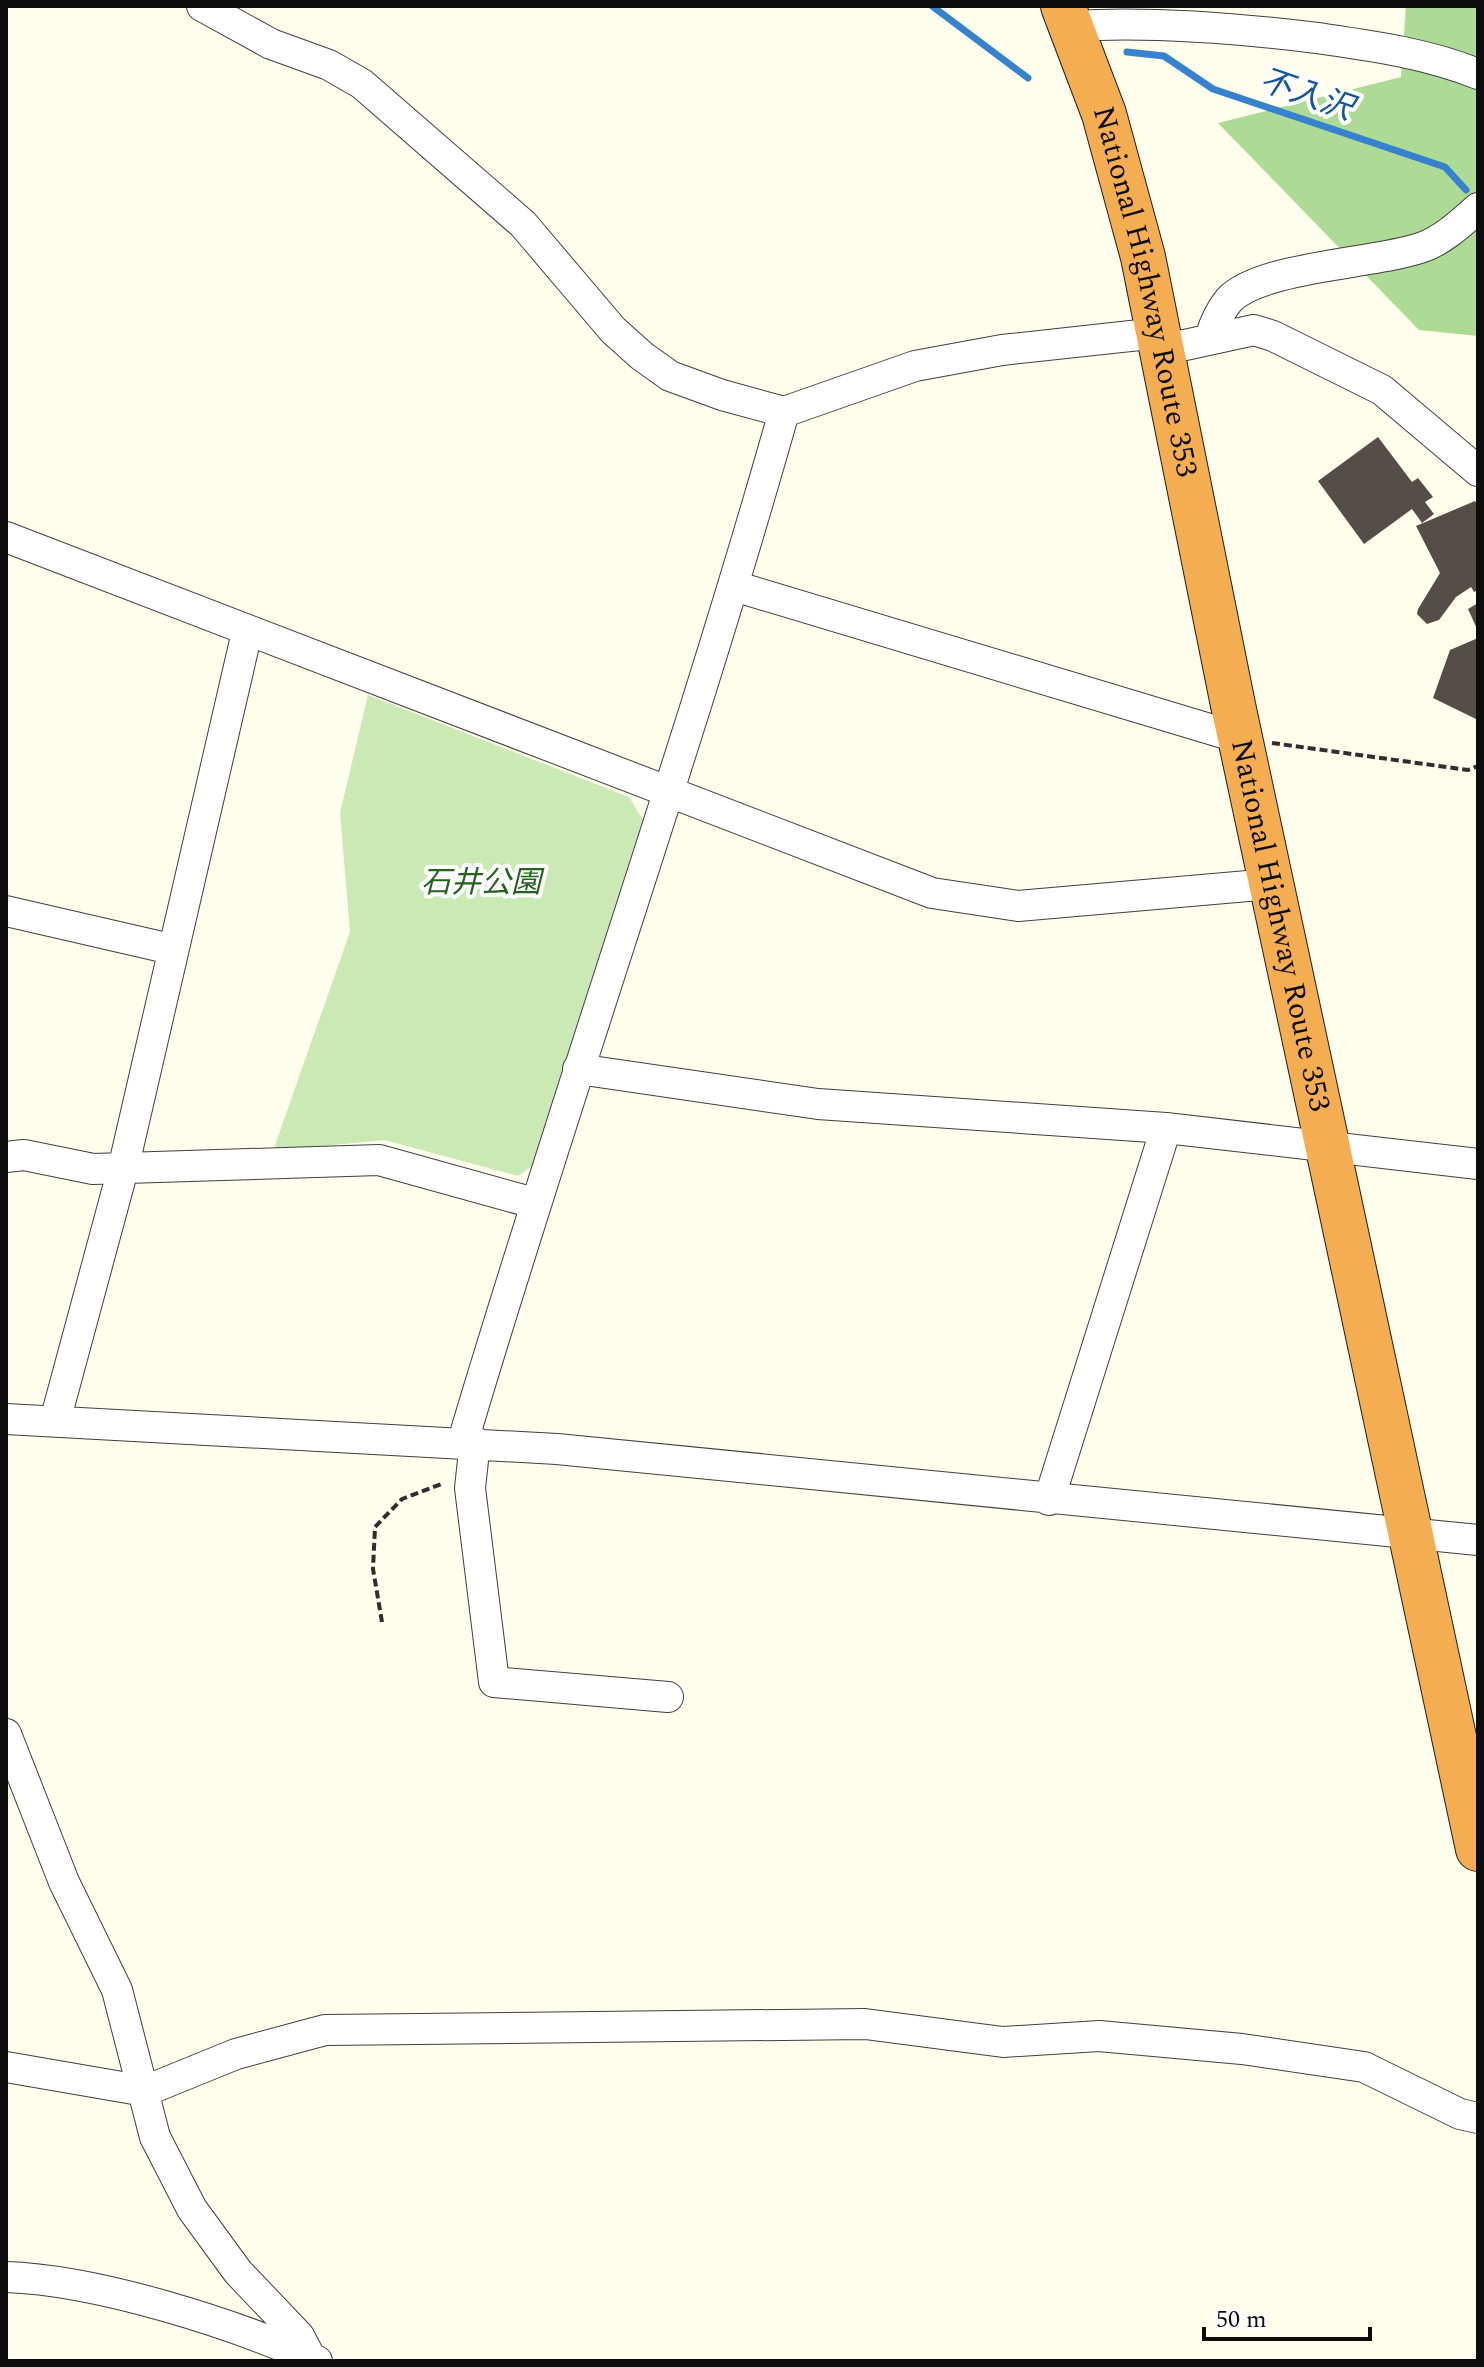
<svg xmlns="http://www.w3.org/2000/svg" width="1484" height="2367" viewBox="0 0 1484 2367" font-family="Spectral,'Noto Sans JP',serif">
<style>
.green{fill:#cbe9b5}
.forest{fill:#adda94}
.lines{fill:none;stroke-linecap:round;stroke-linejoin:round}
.stream{stroke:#3682ce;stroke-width:7}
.building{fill:#554e48}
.minor-casing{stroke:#3f3f3f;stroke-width:32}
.highway-casing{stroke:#1d1d1d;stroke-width:46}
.path{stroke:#2e2e2e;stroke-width:4;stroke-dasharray:8 4;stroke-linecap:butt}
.minor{stroke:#fff;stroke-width:30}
.highway{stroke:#f5ad52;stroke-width:44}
.labels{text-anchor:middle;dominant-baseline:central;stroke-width:8;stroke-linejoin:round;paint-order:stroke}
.street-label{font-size:30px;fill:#0c0c0c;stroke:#fff}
.park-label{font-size:30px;font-style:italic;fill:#24631c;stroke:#fff}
.water-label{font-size:32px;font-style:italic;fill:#15559e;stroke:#fff}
</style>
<rect width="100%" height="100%" fill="#fffdeb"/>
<!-- green -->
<path class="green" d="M368,695L629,797L643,820L532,1166L518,1176L384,1140L273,1151L350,932L340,813Z"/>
<!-- forest -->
<path class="forest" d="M1406,6H1478V336L1419,330L1218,123L1401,77Z"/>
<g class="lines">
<!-- stream -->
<path class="stream" d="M932,6L1028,78
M1127,52L1164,56L1213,89L1445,167L1466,190"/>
</g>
<!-- building -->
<path class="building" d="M1378,437L1412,482L1418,478L1433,497L1425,502L1434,514L1422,523L1412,509L1364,544L1318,481Z
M1475,501L1478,506V590L1474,592L1471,587L1456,597L1439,620L1427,624L1417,614L1418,609L1440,573L1416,526Z
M1478,603V631L1468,609Z
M1478,638V720L1433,698L1450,650Z"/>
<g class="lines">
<defs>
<path id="minor" d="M202,6L271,44L329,65L362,84L523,224L613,330L642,356L670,376L722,395L784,412L915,366L1002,350L1158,333
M1072,26C1153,21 1236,28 1317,38C1372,46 1426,53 1478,74
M1210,338C1214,324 1219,312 1229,300C1261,266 1376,264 1423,247C1443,240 1462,222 1478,208
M1162,350L1254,330L1273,336L1382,390L1478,471
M6,537L932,893L1018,906L1271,884
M734,586L1223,733L1239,732
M6,911L171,949
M578,1069L818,1104L1166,1128L1478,1164
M6,1157L24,1155L93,1169L379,1160L534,1203
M6,1419L557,1449L1478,1540
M55,1421L123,1169L247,632
M463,1441C565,1097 686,758 784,412
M475,1442L470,1488L494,1682L668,1697
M1049,1500L1166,1128
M6,1734L64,1882L117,1990L155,2137L192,2209L238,2272L299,2336L312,2361
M6,2067L145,2091L236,2054L325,2030L865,2024L1003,2042L1099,2036L1242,2049L1364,2067L1460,2114L1478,2118
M6,2277C97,2280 233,2323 317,2361"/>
<g id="highway">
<path id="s1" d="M1063,6L1104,114L1143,257L1233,705L1478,1849"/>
</g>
</defs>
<!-- minor casing -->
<use href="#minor" class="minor-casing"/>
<!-- highway casing -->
<use href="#highway" class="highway-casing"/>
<!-- path -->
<path class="path" d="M1272,743L1468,770L1478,766
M382,1622L373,1569L375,1527L402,1499L444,1483"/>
<!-- minor -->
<use href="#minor" class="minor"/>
<!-- highway -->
<use href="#highway" class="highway"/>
</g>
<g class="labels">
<!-- street labels -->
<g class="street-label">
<text stroke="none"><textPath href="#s1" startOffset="298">National Highway Route 353</textPath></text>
<text stroke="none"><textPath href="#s1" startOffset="946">National Highway Route 353</textPath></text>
</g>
<!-- park labels -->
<g class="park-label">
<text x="481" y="883">石井公園</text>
</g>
<!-- water labels -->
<g class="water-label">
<text transform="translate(1306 95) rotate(19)">不入沢</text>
</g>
</g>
<!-- border -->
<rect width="1484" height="2367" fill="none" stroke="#0c0c0c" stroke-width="16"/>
<!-- scale -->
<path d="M1204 2327v12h166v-12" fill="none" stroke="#0c0c0c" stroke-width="4"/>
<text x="1216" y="2327" font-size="24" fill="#0c0c0c" stroke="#ffffff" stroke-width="6" paint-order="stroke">50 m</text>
</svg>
